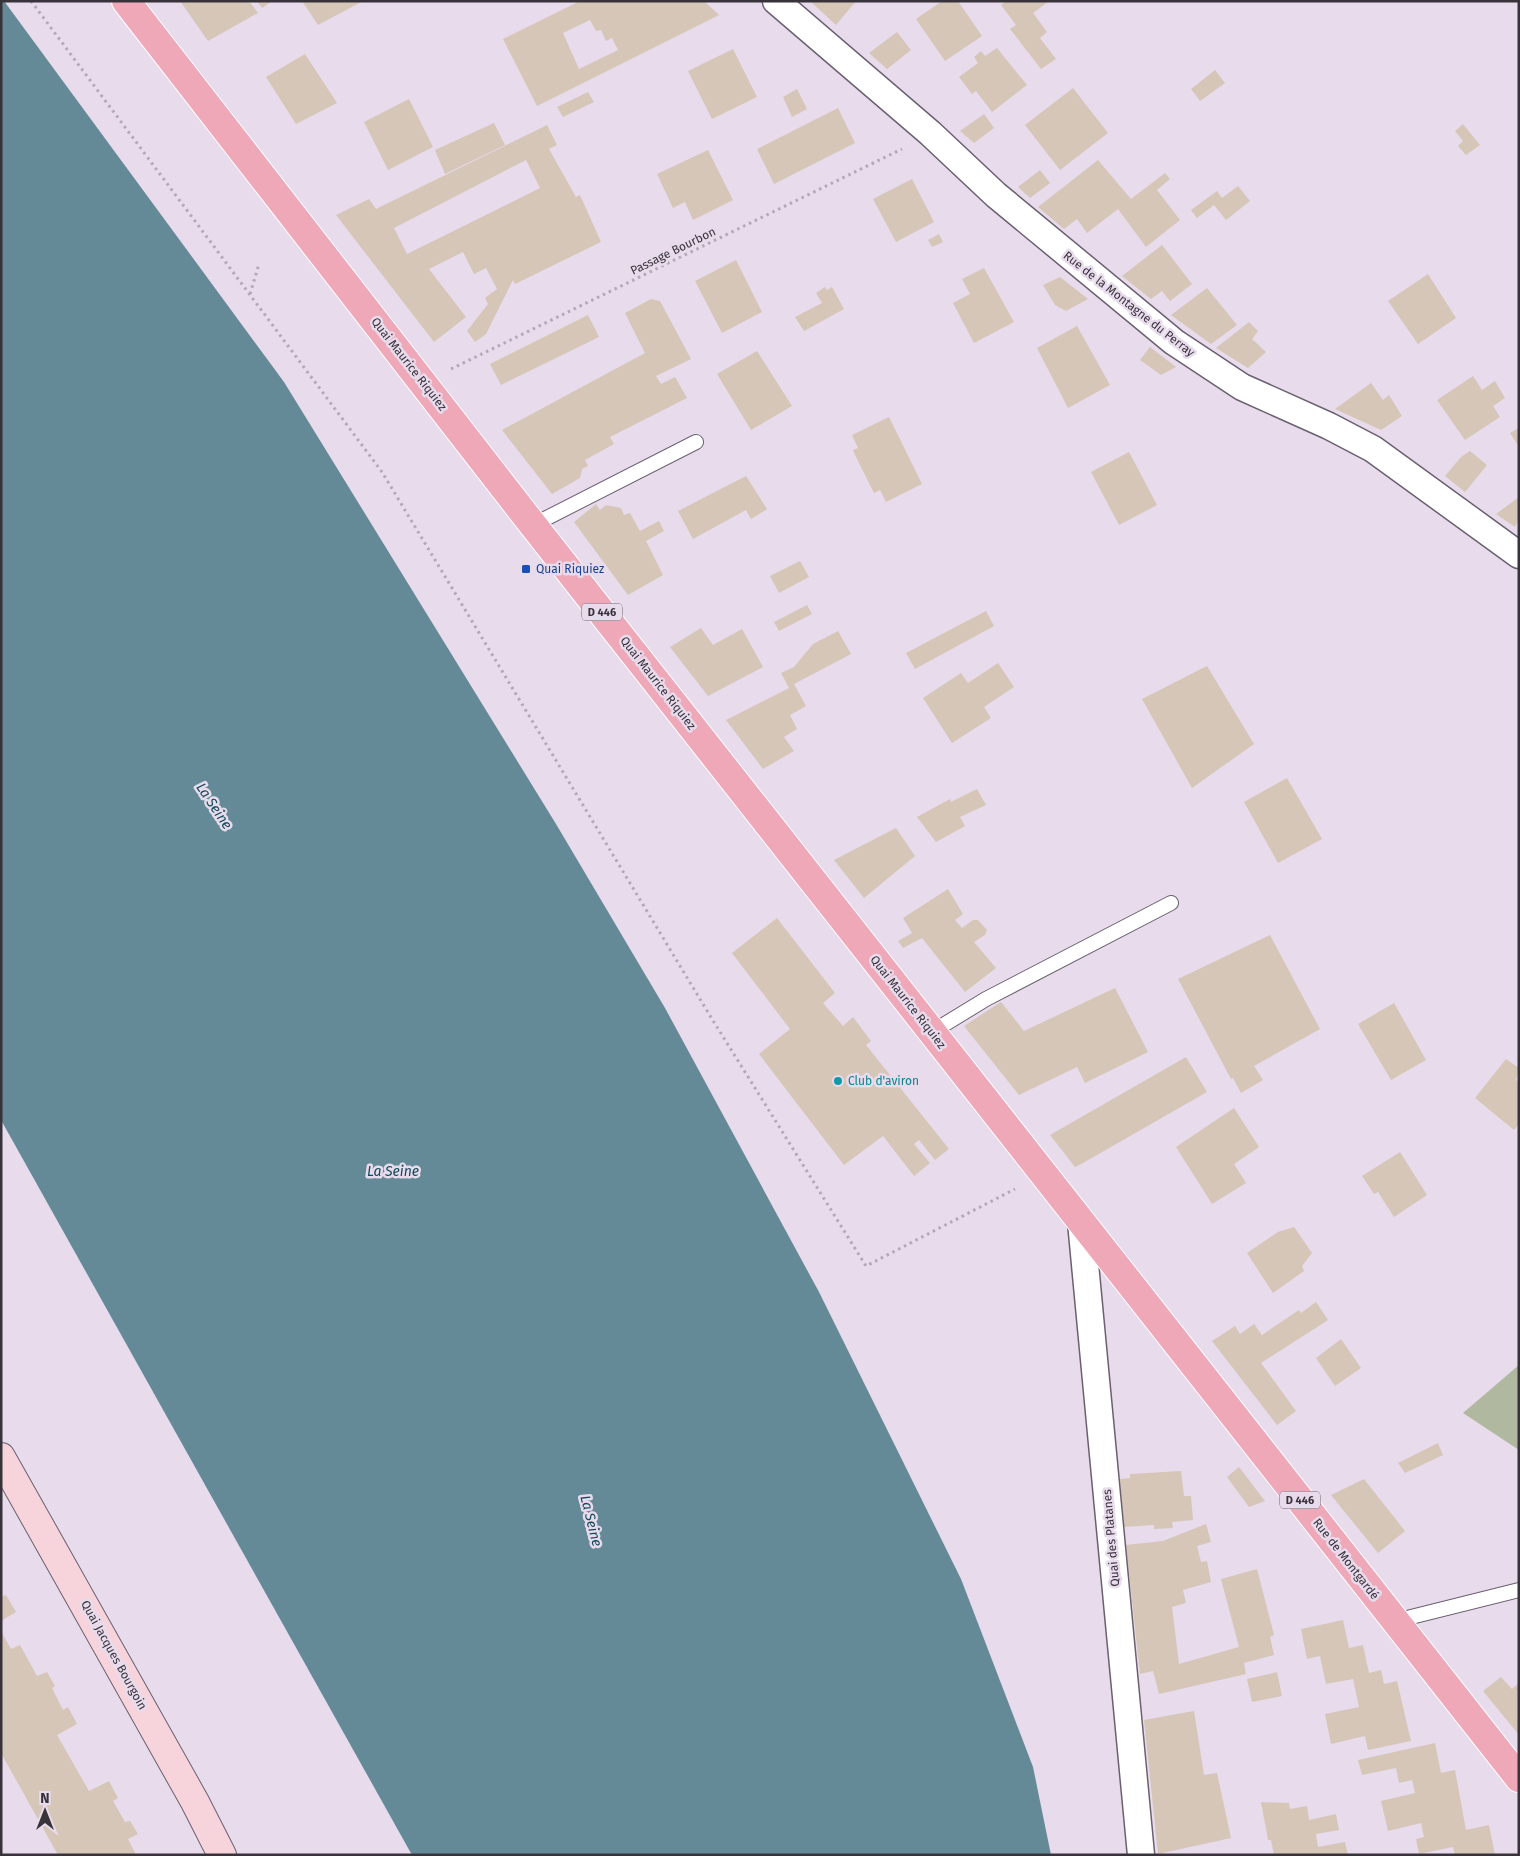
<svg xmlns="http://www.w3.org/2000/svg" width="1520" height="1856" viewBox="0 0 1520 1856" font-family="'Fira Sans',sans-serif">
<style>
.green{fill:#b0b9a0}
.water{fill:#638a96}
.building{fill:#d6c6b8;fill-rule:evenodd}
.lines{fill:none;stroke-linecap:round;stroke-linejoin:round}
.service-casing{stroke:#6a606f;stroke-width:16}
.minor-casing{stroke:#6a606f;stroke-width:29}
.secondary-casing{stroke:#6a606f;stroke-width:30}
.primary-casing{stroke:#fff;stroke-width:30}
.path{stroke:#b2a8b6;stroke-width:3;stroke-dasharray:2.5 4;stroke-linecap:butt}
.service{stroke:#fff;stroke-width:14}
.minor{stroke:#fff;stroke-width:26}
.secondary{stroke:#f7d4db;stroke-width:28}
.primary{stroke:#eea8b8;stroke-width:28}
.transit-dot{fill:#1a4fb4;stroke:#e7dbec;stroke-width:2}
.culture-dot{fill:#0f9aa8;stroke:#e7dbec;stroke-width:2}
.labels{text-anchor:middle;dominant-baseline:central;stroke-width:5;stroke-linejoin:round;paint-order:stroke}
.shield{fill:#e7dbec;stroke:#6c656f;stroke-width:1}
.shield-label{font-size:11px;font-weight:bold;fill:#38333a}
.street-label{font-size:12px;fill:#38333a;stroke:#e7dbec}
.transit-label{font-size:12px;fill:#164399;stroke:#e7dbec;text-anchor:start}
.culture-label{font-size:12px;fill:#0d838f;stroke:#e7dbec;text-anchor:start}
.water-label{font-size:14px;font-style:italic;fill:#104958;stroke:#e7dbec}
</style>
<rect width="100%" height="100%" fill="#e7dbec"/>
<!-- green -->
<path class="green" d="M1519,1365V1450L1463,1413Z"/>
<!-- water -->
<path class="water" d="M1,1H4L284,382L556,824L665,1008L819,1292L961,1579L1033,1767L1051,1855H412L1,1120Z"/>
<!-- building -->
<path class="building" d="M180,1H249L258,13L208,41Z
M257,1H272L262,8Z
M302,1H363L318,25Z
M580,1H704L719,15L537,106L503,39ZM590,20L596,31L601,30L606,41L612,38L618,50L579,69L563,33Z
M810,1H856L836,25Z
M942,1H958L982,36L945,61L916,19Z
M1006,1H1049L1033,13L1047,32L1040,38L1056,59L1041,69L1010,29L1016,25L1001,5Z
M897,32L911,50L887,69L869,53Z
M997,48L1027,85L992,112L976,91L972,94L959,77L978,63L974,57L981,51L985,56Z
M733,49L757,97L712,119L688,71Z
M305,54L337,103L296,124L266,77Z
M1215,70L1225,83L1200,101L1191,89Z
M1073,88L1108,133L1060,170L1025,125Z
M797,89L807,109L792,117L783,97Z
M588,92L594,102L563,117L557,107Z
M409,99L433,147L388,170L364,122Z
M838,108L855,143L774,184L757,149Z
M984,114L994,128L974,143L960,131Z
M494,123L505,145L445,174L435,150Z
M1463,124L1480,145L1466,155L1458,146L1463,141L1455,131Z
M547,125L557,145L549,149L576,197L580,195L601,242L515,284L513,280L486,334L475,342L467,331L488,304L485,298L497,289L486,268L474,274L463,252L429,269L466,317L434,342L336,215L369,199L376,209ZM526,160L540,188L407,254L394,228Z
M708,150L733,200L693,220L685,202L673,208L657,174Z
M1098,160L1131,199L1165,173L1170,179L1157,190L1180,220L1146,247L1118,209L1087,233L1077,219L1064,229L1038,207Z
M1040,170L1050,183L1030,198L1018,187Z
M912,179L934,222L896,242L873,199Z
M1238,186L1250,201L1226,220L1214,205L1197,218L1191,210L1217,191L1222,198Z
M939,234L943,242L932,247L928,240Z
M1162,245L1192,284L1170,301L1162,291L1151,299L1122,276Z
M736,260L762,312L722,333L695,281Z
M984,268L1014,322L974,343L953,303L970,294L962,279Z
M1428,274L1456,318L1418,344L1388,301Z
M1060,277L1088,299L1066,311L1055,305L1043,285Z
M825,287L827,290L832,287L844,309L804,331L795,317L822,303L816,293Z
M1207,288L1237,325L1211,344L1171,315Z
M651,299L660,301L691,359L656,376L661,384L675,377L687,398L610,437L614,444L585,460L588,466L582,469L580,478L552,494L502,430L645,353L625,313Z
M588,315L599,337L501,385L490,364Z
M1249,322L1258,331L1252,339L1266,352L1248,368L1216,348Z
M1077,326L1110,385L1068,408L1037,348Z
M1150,347L1176,367L1161,375L1140,360Z
M757,351L792,406L751,430L717,374Z
M1473,376L1482,390L1495,381L1505,398L1493,406L1500,417L1465,440L1437,400Z
M1371,383L1383,400L1389,395L1402,416L1381,430L1335,409Z
M889,417L922,484L886,502L880,490L874,493L856,457L853,450L858,448L852,435Z
M1519,428V447L1510,433Z
M1470,451L1487,465L1465,492L1445,476L1461,457Z
M1129,452L1157,505L1119,525L1091,472Z
M746,476L767,509L751,519L746,510L693,539L678,511Z
M1519,497V518L1515,527L1496,514Z
M596,504L600,510L606,505L621,508L624,515L630,513L640,531L659,521L664,531L646,541L663,575L628,595L574,522Z
M800,561L809,577L779,593L770,576Z
M807,605L812,614L779,631L774,622Z
M986,611L994,626L915,669L906,653Z
M701,628L713,645L742,629L763,667L708,696L670,647Z
M838,631L851,654L794,684L806,706L790,715L797,729L784,737L794,751L763,769L726,720L789,688L781,673L794,667L813,644Z
M998,663L1014,687L984,707L991,718L952,743L923,698L961,673L968,683Z
M1207,666L1254,744L1192,788L1142,699Z
M1287,778L1322,839L1278,863L1244,802Z
M977,789L986,805L960,817L965,826L936,842L917,817L950,799L951,802Z
M896,828L915,856L864,898L834,860Z
M948,889L963,914L955,920L962,928L973,920H978L987,930L985,935L974,942L996,968L965,992L922,938L903,948L898,941L912,933L903,918Z
M777,918L835,993L823,1003L843,1026L853,1017L871,1041L866,1045L949,1149L935,1160L919,1140L914,1144L930,1163L914,1176L883,1136L844,1165L759,1054L790,1029L732,953Z
M1270,935L1320,1029L1254,1066L1263,1080L1241,1093L1233,1078L1231,1079L1178,979Z
M1115,988L1148,1052L1085,1083L1077,1067L1019,1095L964,1026L1001,1002L1024,1031Z
M1394,1003L1426,1060L1391,1080L1358,1024Z
M1186,1057L1207,1092L1083,1163L1075,1167L1050,1135Z
M1506,1059L1519,1068L1516,1080L1519,1082V1124L1514,1130L1475,1098Z
M1234,1108L1259,1147L1234,1164L1246,1183L1212,1204L1176,1147Z
M1400,1152L1427,1195L1394,1217L1378,1192L1374,1194L1362,1176Z
M1294,1227L1312,1253L1302,1266L1304,1271L1273,1293L1247,1253L1278,1232Z
M1316,1302L1328,1320L1261,1363L1296,1411L1277,1425L1212,1341L1235,1326L1240,1334L1254,1324L1262,1335L1299,1310L1301,1313Z
M1341,1339L1361,1368L1335,1386L1316,1358Z
M1438,1443L1443,1455L1405,1473L1398,1463Z
M1239,1467L1265,1501L1249,1507L1227,1477Z
M1181,1471L1184,1496H1191L1193,1520L1172,1522L1173,1528L1154,1529V1525L1124,1527L1120,1479L1130,1478V1474Z
M1364,1479L1405,1531L1378,1553L1331,1495Z
M1206,1524L1211,1542L1197,1546L1201,1562L1207,1561L1211,1582L1183,1590L1186,1603L1172,1607L1179,1664L1239,1647L1221,1579L1257,1569L1274,1635L1270,1637L1274,1655L1244,1663L1246,1674L1159,1694L1153,1671L1140,1674L1126,1545L1163,1541Z
M6,1595L16,1612L1,1621V1597Z
M1343,1620L1349,1648L1363,1645L1369,1673L1381,1670L1384,1684L1397,1681L1411,1741L1368,1750L1365,1736L1331,1744L1325,1714L1359,1707L1353,1679L1326,1684L1320,1656L1307,1659L1301,1629Z
M1,1631L11,1649L20,1645L37,1676L47,1672L55,1686L52,1688L63,1710L68,1707L77,1724L57,1735L89,1791L109,1781L118,1798L113,1801L125,1822L130,1821L138,1834L128,1839L136,1855H58L1,1753Z
M1277,1672L1282,1696L1252,1702L1247,1679Z
M1501,1677L1512,1689L1519,1683V1735L1483,1691Z
M1194,1711L1204,1775L1217,1773L1231,1838L1158,1854L1144,1720Z
M1435,1743L1441,1773L1455,1770L1466,1830L1489,1825L1495,1855H1455L1453,1847L1419,1854L1416,1839L1424,1837L1421,1823L1388,1831L1381,1801L1415,1793L1412,1780L1399,1783L1396,1768L1362,1775L1358,1760Z
M1261,1802L1289,1803L1290,1809L1307,1806L1309,1820L1336,1814L1339,1830L1316,1834L1318,1847L1345,1842L1348,1855H1274L1271,1840H1268Z"/>
<g class="lines">
<defs>
<path id="service" d="M533,525L696,442
M932,1032L986,999L1171,903
M1395,1621L1519,1590"/>
<path id="minor" d="M776,1L930,133L996,195L1174,342L1242,387L1329,426L1373,449L1519,555
M1081,1222L1141,1855"/>
<path id="secondary" d="M1,1457L195,1802L222,1855"/>
<path id="primary" d="M126,1L533,525L1519,1778"/>
</defs>
<!-- service casing -->
<use href="#service" class="service-casing"/>
<!-- minor casing -->
<use href="#minor" class="minor-casing"/>
<!-- secondary casing -->
<use href="#secondary" class="secondary-casing"/>
<!-- primary casing -->
<use href="#primary" class="primary-casing"/>
<!-- path -->
<path class="path" d="M31,1L382,472L712,1019L866,1266L1015,1189
M250,294L259,264
M451,369L902,149"/>
<!-- service -->
<use href="#service" class="service"/>
<!-- minor -->
<use href="#minor" class="minor"/>
<!-- secondary -->
<use href="#secondary" class="secondary"/>
<!-- primary -->
<use href="#primary" class="primary"/>
</g>
<!-- markers -->
<rect class="transit-dot" x="521" y="564" width="10" height="10" rx="2.5"/>
<circle class="culture-dot" cx="838" cy="1081" r="5"/>
<g class="labels">
<!-- shield labels -->
<g class="shield">
<rect x="582" y="603.5" width="40" height="17" rx="4"/>
<rect x="1280" y="1491.5" width="40" height="17" rx="4"/>
</g>
<g class="shield-label">
<text x="602" y="612">D 446</text>
<text x="1300" y="1500">D 446</text>
</g>
<!-- street labels -->
<g class="street-label">
<text transform="translate(673 251) rotate(-26)">Passage Bourbon</text>
<text transform="translate(1129 304) rotate(38)">Rue de la Montagne du Perray</text>
<text transform="translate(409 364) rotate(52)">Quai Maurice Riquiez</text>
<text transform="translate(658 683) rotate(52)">Quai Maurice Riquiez</text>
<text transform="translate(908 1002) rotate(52)">Quai Maurice Riquiez</text>
<text transform="translate(1111 1538) rotate(-95)">Quai des Platanes</text>
<text transform="translate(1346 1559) rotate(52)">Rue de Montgardé</text>
<text transform="translate(114 1655) rotate(61)">Quai Jacques Bourgoin</text>
</g>
<!-- transit labels -->
<g class="transit-label">
<text x="536" y="569">Quai Riquiez</text>
</g>
<!-- culture labels -->
<g class="culture-label">
<text x="848" y="1081">Club d'aviron</text>
</g>
<!-- water labels -->
<g class="water-label">
<text transform="translate(214 806) rotate(56)">La Seine</text>
<text x="393" y="1171">La Seine</text>
<text transform="translate(591 1521) rotate(76)">La Seine</text>
</g>
</g>
<!-- border -->
<rect width="1520" height="1856" fill="none" stroke="#38333a" stroke-width="5"/>
<!-- north arrow -->
<g transform="translate(45 1811)" stroke="#e7dbec" stroke-width="4" paint-order="stroke">
<path d="M0-4L9 19L0 12L-9 19Z" fill="#38333a"/>
<text y="-8" font-size="14" font-weight="bold" text-anchor="middle" fill="#38333a">N</text>
</g>
</svg>
